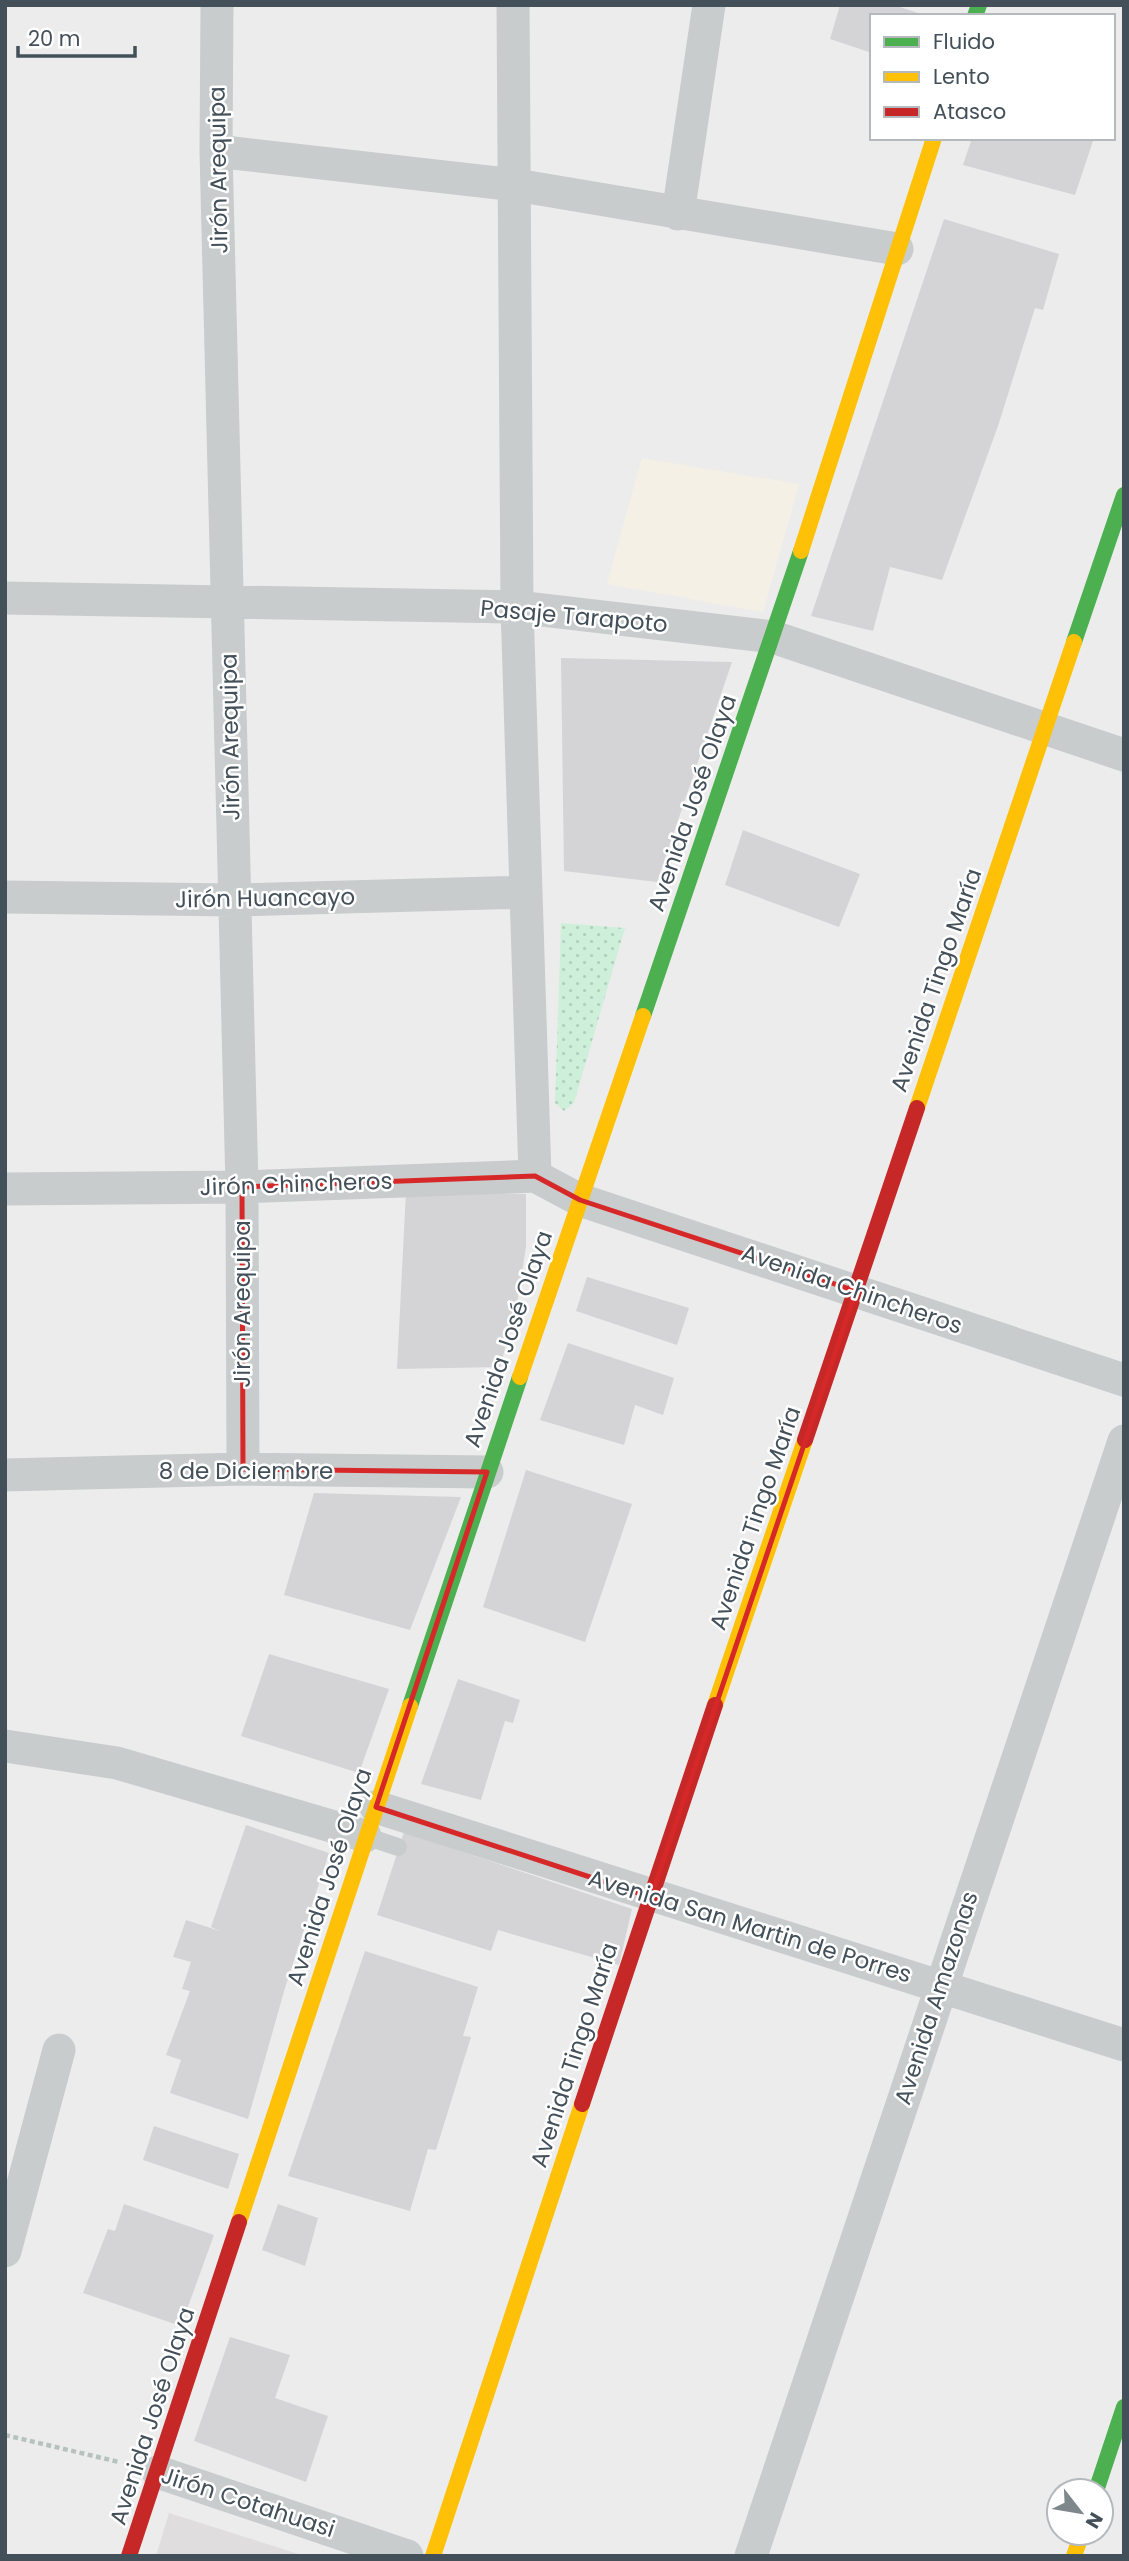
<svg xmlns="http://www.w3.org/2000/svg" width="1129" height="2561" viewBox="0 0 1129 2561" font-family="Poppins,sans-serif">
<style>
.commercial{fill:#f5f0e6}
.education{fill:#dfddde}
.grass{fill:url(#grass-dots)}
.building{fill:#d4d4d7}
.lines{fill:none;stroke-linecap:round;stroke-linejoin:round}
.path{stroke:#b5c2bd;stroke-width:4.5;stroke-dasharray:5 3.5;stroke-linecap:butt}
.lane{stroke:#c8cccd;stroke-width:18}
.street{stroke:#c8cccd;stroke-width:33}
.fast{stroke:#4caf50;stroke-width:16}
.slow{stroke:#ffc107;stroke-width:16}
.jam{stroke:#c62828;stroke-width:16}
.marked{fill:none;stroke:#d62828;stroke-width:5;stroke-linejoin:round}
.labels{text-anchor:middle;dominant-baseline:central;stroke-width:5;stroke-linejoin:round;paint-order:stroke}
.street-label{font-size:23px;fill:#435059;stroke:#fff}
</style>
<defs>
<pattern id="grass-dots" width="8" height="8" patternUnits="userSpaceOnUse" patternTransform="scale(1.75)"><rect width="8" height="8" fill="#ceefd9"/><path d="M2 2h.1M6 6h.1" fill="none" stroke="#b2cfbc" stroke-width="1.8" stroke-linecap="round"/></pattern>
</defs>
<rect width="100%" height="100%" fill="#edecec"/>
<!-- commercial -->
<path class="commercial" d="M642,458L799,484L763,612L607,584Z"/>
<!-- education -->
<path class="education" d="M169,2513L305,2556H156Z"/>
<!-- grass -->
<path class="grass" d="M561,923L625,928L574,1103L564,1111L555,1103Z"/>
<!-- building -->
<path class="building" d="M840,5H894L924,15L872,16V53L830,39Z
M972,138H1094L1075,195L963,165Z
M944,219L1059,254L1043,310L1035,308L998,426L942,580L890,567L873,631L811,616Z
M561,658L732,662L657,882L564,871Z
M743,830L860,874L839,927L725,885Z
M406,1191L526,1194V1247L517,1304L500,1367L397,1369Z
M587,1277L689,1308L677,1345L576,1311Z
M568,1343L674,1378L663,1415L635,1405L624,1445L540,1420Z
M526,1470L632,1504L585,1642L483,1607Z
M314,1493L461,1497L410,1630L284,1595Z
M269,1654L389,1689L359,1773L241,1736Z
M458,1679L520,1700L513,1723L505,1721L481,1800L421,1784Z
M246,1825L329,1853L285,1988L248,2119L170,2093L181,2060L166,2055L190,1991L182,1989L191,1962L173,1957L186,1920L220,1931L211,1927Z
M404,1832L632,1909L619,1965L498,1930L491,1951L377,1915Z
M365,1951L478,1987L463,2036L471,2037L436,2150L428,2149L410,2211L288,2176Z
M154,2126L239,2154L228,2189L143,2160Z
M124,2204L214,2235L181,2326L83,2293L108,2229L115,2231Z
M278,2204L318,2218L305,2266L262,2250Z
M230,2337L290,2355L275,2398L328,2416L306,2482L194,2441Z"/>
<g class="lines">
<!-- path -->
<path class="path" d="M5,2435L119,2462"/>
<!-- lane -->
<path class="lane" d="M365,1836L398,1847"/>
<!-- street -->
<path class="street" d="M217,5L216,151L242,1187L243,1469
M513,5L517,607L535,1176
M216,151L516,185L897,249
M678,214L709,5
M5,598L517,607L773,637L1124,755
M5,897L234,900L525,892
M5,1189L242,1187L535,1176L580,1200L1124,1380
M5,1475L243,1469L487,1472
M5,1746L117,1763L365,1836
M376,1807L1124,2045
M5,2251L59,2050
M158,2472L407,2556
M751,2556L1124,1441"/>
<!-- fast -->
<path class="fast" d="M975,16L979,5
M1074,642L1124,495
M643,1016L801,551
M410,1706L520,1377
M1096,2491L1124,2407"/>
<!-- slow -->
<path class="slow" d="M801,551L934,138
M917,1108L1074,642
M520,1377L643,1016
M715,1705L805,1440
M239,2222L410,1706
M433,2556L582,2104
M1074,2556L1082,2533"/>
<!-- jam -->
<path class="jam" d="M805,1440L917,1108
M582,2104L715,1705
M129,2556L239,2222"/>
</g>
<!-- marked area -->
<path class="marked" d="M535,1176L580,1200L856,1291L651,1897L376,1807L487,1472L243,1469L242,1187Z"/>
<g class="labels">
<!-- street labels -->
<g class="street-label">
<text transform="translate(218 170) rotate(-91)">Jirón Arequipa</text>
<text transform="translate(574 616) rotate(5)">Pasaje Tarapoto</text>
<text transform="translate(230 737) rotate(-91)">Jirón Arequipa</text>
<text transform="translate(692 803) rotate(-71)">Avenida José Olaya</text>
<text transform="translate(265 898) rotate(-1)">Jirón Huancayo</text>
<text transform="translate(936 980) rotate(-71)">Avenida Tingo María</text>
<text transform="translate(296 1184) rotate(-2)">Jirón Chincheros</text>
<text transform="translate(852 1289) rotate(19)">Avenida Chincheros</text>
<text transform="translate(242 1304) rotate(-90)">Jirón Arequipa</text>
<text transform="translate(508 1339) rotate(-71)">Avenida José Olaya</text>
<text x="246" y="1471">8 de Diciembre</text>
<text transform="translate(755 1518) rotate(-71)">Avenida Tingo María</text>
<text transform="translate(329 1877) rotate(-72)">Avenida José Olaya</text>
<text transform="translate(750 1926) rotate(17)">Avenida San Martin de Porres</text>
<text transform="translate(936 1998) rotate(-72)">Avenida Amazonas</text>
<text transform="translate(574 2055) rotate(-72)">Avenida Tingo María</text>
<text transform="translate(152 2416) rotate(-72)">Avenida José Olaya</text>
<text transform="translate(248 2502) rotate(18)">Jirón Cotahuasi</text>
</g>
</g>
<!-- border -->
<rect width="1129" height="2561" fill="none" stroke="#435059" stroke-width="14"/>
<!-- legend -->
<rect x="870" y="14" width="245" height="126" fill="#ffffff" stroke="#b4b9bd" stroke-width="2"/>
<rect x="884" y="37" width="35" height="10" fill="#4caf50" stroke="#b4b9bd" stroke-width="2"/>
<text x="933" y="49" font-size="21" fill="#435059">Fluido</text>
<rect x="884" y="72" width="35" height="10" fill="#ffc107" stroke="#b4b9bd" stroke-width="2"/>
<text x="933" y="84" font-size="21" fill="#435059">Lento</text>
<rect x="884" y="107" width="35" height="10" fill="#c62828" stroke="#b4b9bd" stroke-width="2"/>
<text x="933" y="119" font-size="21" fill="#435059">Atasco</text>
<!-- north arrow -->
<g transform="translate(1080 2512) rotate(121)"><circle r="33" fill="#ffffff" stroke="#b4b9bd" stroke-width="2"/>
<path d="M0-5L12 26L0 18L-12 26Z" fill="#7e878c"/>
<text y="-10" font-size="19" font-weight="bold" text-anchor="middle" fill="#435059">N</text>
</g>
<!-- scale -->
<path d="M18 46v10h117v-10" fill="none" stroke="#435059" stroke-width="3.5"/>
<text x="28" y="46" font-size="21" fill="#435059" stroke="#ffffff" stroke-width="5" paint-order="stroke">20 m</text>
</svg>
